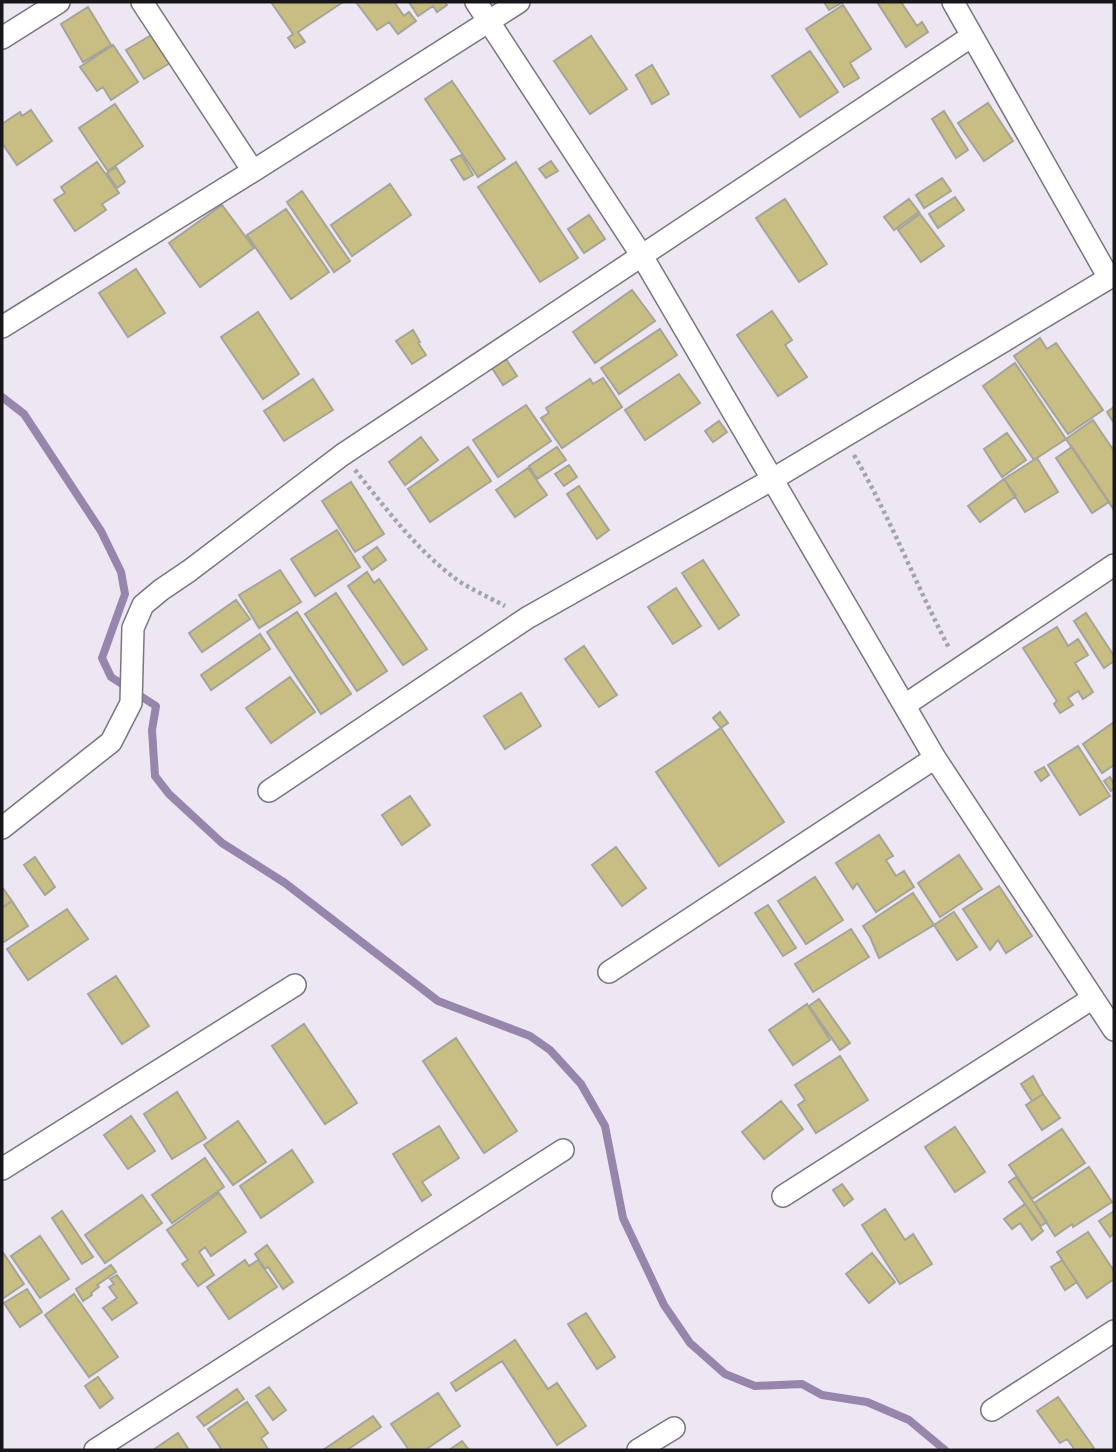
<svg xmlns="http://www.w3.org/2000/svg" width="1116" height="1452" viewBox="0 0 1116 1452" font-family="'Space Grotesk',sans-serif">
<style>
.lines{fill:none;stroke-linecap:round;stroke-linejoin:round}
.stream{stroke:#9785ac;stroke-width:8}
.building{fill:#c8be83;stroke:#a5a498;stroke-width:2}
.street-casing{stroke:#7a757f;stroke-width:24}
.path{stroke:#a6a2ac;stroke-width:4.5;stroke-dasharray:3.5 3.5;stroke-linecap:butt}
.street{stroke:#fff;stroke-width:21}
</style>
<rect width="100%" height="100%" fill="#ece7f3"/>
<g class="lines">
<!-- stream -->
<path class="stream" d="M2,397L24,414L101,531L121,572L125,594L102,658L111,677L156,706L152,730L155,776L169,794L222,843L285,883L438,1001L530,1036L550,1050L581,1084L605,1126L623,1218L664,1305L690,1343L725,1374L755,1386L802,1384L822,1395L867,1402L909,1420L945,1450"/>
</g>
<!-- building -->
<path class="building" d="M271,2H343L298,32L305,42L295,48L288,38L293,34Z
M356,2H394L404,16L409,12L416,21L398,34L389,22L377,30Z
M409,2H445L447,5L437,12L433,6L418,16Z
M824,2H843L829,10Z
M877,2H901L917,26L922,22L928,32L906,47Z
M843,5L871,49L850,63L859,78L844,87L806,29Z
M88,7L111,45L83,62L61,24Z
M153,34L170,63L144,79L126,50Z
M591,36L627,89L590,114L554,61Z
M113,45L138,82L111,100L103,87L97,91L80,67Z
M810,51L838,92L800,117L772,76Z
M652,65L669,94L652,104L636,75Z
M452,81L505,159L478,177L425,99Z
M988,103L1013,141L984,161L958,123Z
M115,104L143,146L108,171L79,128Z
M31,110L52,141L17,165L2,143V124L20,112L22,116Z
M944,111L968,150L956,158L932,119Z
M461,155L473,175L464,180L451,160Z
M551,161L558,171L546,178L539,169Z
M97,162L119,193L102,204L106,210L75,231L54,200L65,193L61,187Z
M516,162L578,258L540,282L478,187Z
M116,167L125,182L117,188L107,173Z
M942,178L951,191L924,208L916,195Z
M390,184L411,215L352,256L331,225Z
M302,191L350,261L334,272L287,202Z
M955,197L964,210L938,228L929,214Z
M785,199L827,264L799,282L756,218Z
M909,199L919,212L894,230L884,217Z
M222,205L254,248L200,287L169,243Z
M286,209L329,272L291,299L247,235Z
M920,214L944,246L921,262L898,230Z
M589,215L605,239L584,253L568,229Z
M136,269L165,313L128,337L99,293Z
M632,290L655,321L595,363L573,332Z
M772,311L792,340L785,345L807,377L778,396L737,335Z
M258,312L299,374L263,399L221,337Z
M660,329L677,355L619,394L601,368Z
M413,330L420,342L418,343L426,355L412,364L396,341Z
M1040,338L1047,349L1056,343L1103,410L1068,434L1014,356Z
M506,359L517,376L503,385L492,368Z
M1015,363L1066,439L1034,460L983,386Z
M679,374L700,403L645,440L625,410Z
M603,378L622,407L562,448L541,418L549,413L546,408L590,379L593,384Z
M313,379L333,410L284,441L264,411Z
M526,405L551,441L498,477L473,440Z
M1114,407V423L1107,412Z
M1093,420L1114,451V510L1066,439Z
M719,421L727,432L713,442L705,431Z
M1007,433L1026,460L1002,477L984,449Z
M421,437L438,460L405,485L389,462Z
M468,447L491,481L430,522L408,489Z
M557,447L566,460L537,479L529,466Z
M1072,447L1109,502L1092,513L1056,458Z
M1037,458L1058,492L1025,512L1004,479Z
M569,465L577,477L564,486L555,474Z
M528,468L547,495L515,517L496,490Z
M1004,479L1016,496L980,522L968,506Z
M351,482L384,534L355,552L322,501Z
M579,486L609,530L597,539L567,494Z
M337,530L360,567L315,596L291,559Z
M377,547L386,560L372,570L363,557Z
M703,560L739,615L719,629L682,573Z
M280,570L301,602L259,628L239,595Z
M367,572L374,583L379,579L427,649L403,665L348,586Z
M676,588L701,626L673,644L648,607Z
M336,593L387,671L357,691L305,614Z
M236,600L250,619L202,652L189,633Z
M297,612L351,694L321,714L267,632Z
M1086,613L1114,656V661L1104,668L1074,621Z
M1057,627L1068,646L1078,639L1088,655L1075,663L1093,692L1083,699L1078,691L1068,698L1073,705L1060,713L1054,704L1057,701L1023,648Z
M260,634L270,649L211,690L201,675Z
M584,646L617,695L599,707L565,659Z
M290,677L315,712L271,743L246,708Z
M521,693L541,726L505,749L484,716Z
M720,712L728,723L721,728L713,718Z
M1114,722V765L1102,773L1083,744Z
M721,728L784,822L719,866L656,772Z
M1078,746L1110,796L1080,815L1048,765Z
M1044,767L1049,775L1041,781L1035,772Z
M1110,777L1114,784V788L1111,791L1104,781Z
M410,796L430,825L402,845L382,815Z
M879,835L893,856L886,860L896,876L904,871L914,887L876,912L857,883L853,889L836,863Z
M616,847L646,888L622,906L592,865Z
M959,855L982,889L940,917L918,883Z
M35,857L55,887L45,895L24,865Z
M815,877L843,920L806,944L778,901Z
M999,886L1032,936L1006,953L998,940L990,950L963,909Z
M2,887L12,901L2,908Z
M913,893L934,925L879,958L870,937L863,926Z
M12,901L28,926L4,942L2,940V908Z
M768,905L796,948L783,956L755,913Z
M67,909L88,939L28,980L7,949Z
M954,912L977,947L957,960L934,925Z
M851,929L869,957L813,992L795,964Z
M116,976L149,1026L122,1044L88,994Z
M819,999L850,1043L840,1050L809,1006Z
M807,1004L830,1040L793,1065L769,1030Z
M304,1024L357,1103L325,1124L272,1046Z
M456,1038L517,1131L484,1153L423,1061Z
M840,1056L868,1100L816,1133L798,1105L805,1100L795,1085Z
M1033,1076L1043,1094L1032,1101L1021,1084Z
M177,1092L206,1138L172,1159L144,1114Z
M1043,1094L1060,1118L1042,1130L1026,1105Z
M781,1101L803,1129L764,1159L742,1132Z
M131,1116L155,1151L128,1169L104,1135Z
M238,1121L266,1162L233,1185L204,1145Z
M439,1126L459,1158L422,1182L431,1195L422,1201L393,1154Z
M955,1127L985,1172L955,1192L925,1147Z
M1062,1129L1085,1163L1032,1199L1009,1165Z
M292,1150L313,1182L261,1218L240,1186Z
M205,1158L224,1187L172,1223L152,1195Z
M1089,1167L1112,1202L1073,1227L1072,1224L1055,1236L1034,1203Z
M1016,1177L1047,1222L1041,1226L1009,1182Z
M842,1184L853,1199L844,1206L833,1190Z
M219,1193L246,1232L211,1256L205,1247L199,1252L214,1275L198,1286L182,1264L188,1260L167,1230Z
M142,1195L162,1223L105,1263L85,1235Z
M1025,1204L1043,1231L1032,1240L1020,1223L1012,1229L1004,1219Z
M885,1209L905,1240L913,1234L932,1264L900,1284L862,1225Z
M62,1211L93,1257L82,1264L52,1218Z
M1114,1211V1233L1110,1237L1099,1221Z
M1088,1232L1114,1271V1279L1087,1298L1057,1252Z
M40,1236L69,1279L40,1298L11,1256Z
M267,1245L293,1282L283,1289L268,1267L265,1269L255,1254Z
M2,1251L24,1284L2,1299Z
M872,1253L895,1282L869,1303L846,1274Z
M245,1260L249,1266L258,1260L277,1287L229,1319L207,1287Z
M1062,1260L1077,1282L1065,1290L1051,1267Z
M111,1265L116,1272L97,1285L99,1287L91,1293L92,1295L83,1301L76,1289Z
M117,1275L137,1303L112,1320L103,1308L117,1298L109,1287L114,1284L110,1279Z
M27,1289L42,1312L20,1327L4,1303Z
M74,1294L118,1357L89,1377L45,1315Z
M586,1313L615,1357L597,1369L568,1324Z
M515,1340L548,1389L557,1383L586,1426L557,1445L502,1361L456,1391L451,1383Z
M98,1377L113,1398L100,1408L85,1386Z
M269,1387L286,1410L273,1420L256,1396Z
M237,1389L244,1399L204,1426L197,1417Z
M438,1393L460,1426L425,1450H409L391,1424Z
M1058,1397L1094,1448L1091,1450H1075L1067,1439L1060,1443L1037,1411Z
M247,1402L268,1433L261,1438L268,1449L266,1450H222L208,1429Z
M373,1416L381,1427L347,1450H323Z
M178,1433L189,1450H153Z
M462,1441L469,1450H449Z"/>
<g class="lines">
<defs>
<path id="street" d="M142,2L253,171
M476,2L642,256L935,758L1114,1030
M953,2L1109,278
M2,38L59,2
M2,327L253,171L519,2
M905,705L1114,565
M269,791L527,618L773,479L1114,275
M2,828L111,742L131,703L133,628L143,605L161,590L189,571L342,455L972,36
M609,972L935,758
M2,1169L295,985
M783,1196L1093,998
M992,1410L1114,1331
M95,1450L563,1150
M638,1450L674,1428"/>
</defs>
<!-- street casing -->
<use href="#street" class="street-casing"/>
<!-- path -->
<path class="path" d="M854,455C890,517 916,585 949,648
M355,470C385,507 414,547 452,576C467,588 487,596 505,606"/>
<!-- street -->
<use href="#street" class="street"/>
</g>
<!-- border -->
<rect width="1116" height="1452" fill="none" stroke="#18161a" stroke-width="7"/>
</svg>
